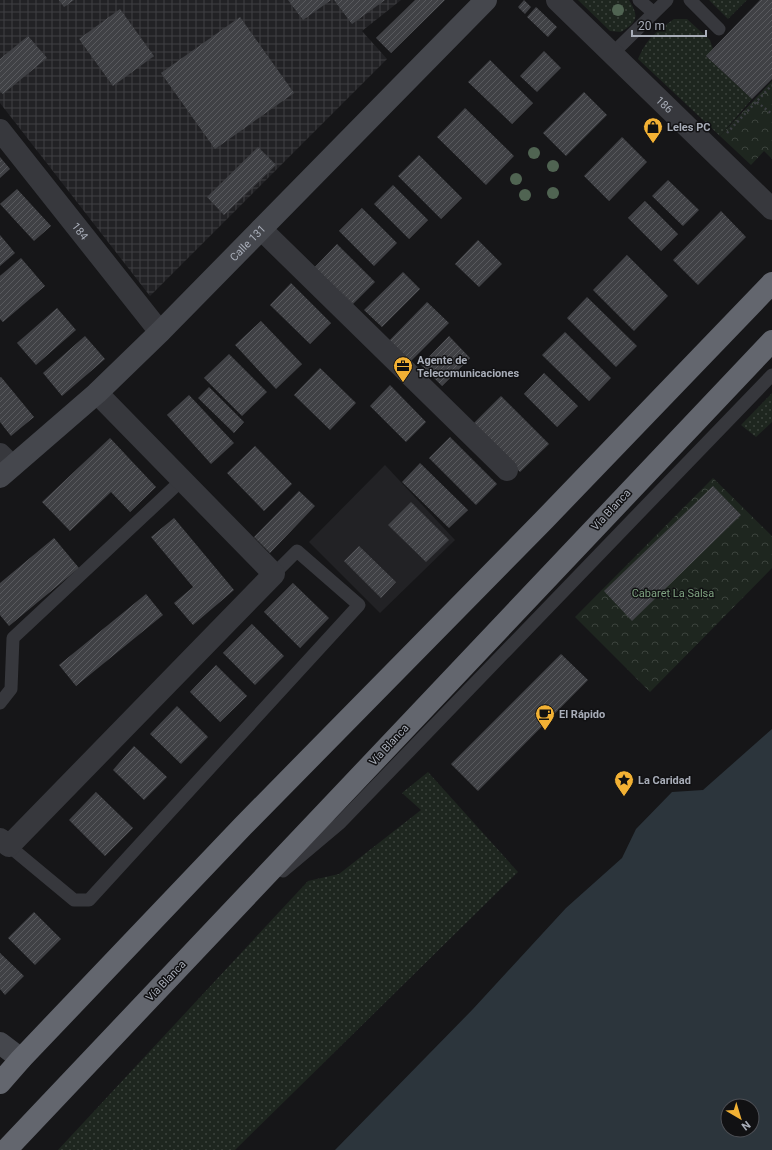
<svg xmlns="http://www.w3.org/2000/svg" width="772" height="1150" viewBox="0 0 772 1150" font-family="Roboto,sans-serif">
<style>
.built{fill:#222225}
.industrial{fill:url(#industrial-grid)}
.grass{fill:url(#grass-dots)}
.park{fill:url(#park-crowns)}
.water{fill:#2c353c;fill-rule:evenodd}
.building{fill:url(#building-hatch)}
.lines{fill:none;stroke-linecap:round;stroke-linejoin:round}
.path{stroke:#3d3f44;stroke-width:2.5;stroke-dasharray:2 3;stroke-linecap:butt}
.lane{stroke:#37383d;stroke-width:13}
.street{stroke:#37383d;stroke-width:22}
.secondary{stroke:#45474d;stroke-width:22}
.highway{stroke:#63666e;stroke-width:22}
.tree{fill:#506452}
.labels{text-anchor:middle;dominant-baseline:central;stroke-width:3;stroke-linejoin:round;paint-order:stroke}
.street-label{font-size:11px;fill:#a8adb8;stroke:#111113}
.poi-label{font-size:11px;font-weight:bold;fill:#a8adb8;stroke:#111113;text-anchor:start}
.park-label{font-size:11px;fill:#7fa381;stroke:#111113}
</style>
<defs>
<pattern id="industrial-grid" width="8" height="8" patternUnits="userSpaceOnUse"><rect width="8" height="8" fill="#222225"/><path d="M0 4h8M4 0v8" fill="none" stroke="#3f3f43"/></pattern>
<pattern id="grass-dots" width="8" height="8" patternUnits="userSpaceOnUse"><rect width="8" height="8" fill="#1e261f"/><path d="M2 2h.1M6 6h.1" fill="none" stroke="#3c433d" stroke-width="1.8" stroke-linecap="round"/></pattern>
<pattern id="park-crowns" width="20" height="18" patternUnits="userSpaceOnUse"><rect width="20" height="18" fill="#1e261f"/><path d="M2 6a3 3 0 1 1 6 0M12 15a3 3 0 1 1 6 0" fill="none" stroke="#3c433d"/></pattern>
<pattern id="building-hatch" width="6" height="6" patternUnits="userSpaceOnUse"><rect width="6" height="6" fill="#404145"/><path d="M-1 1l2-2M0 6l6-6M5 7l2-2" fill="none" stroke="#595a5e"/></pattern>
</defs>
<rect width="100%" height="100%" fill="#161618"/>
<!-- built -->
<path class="built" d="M385,465L455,540L380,613L309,542Z"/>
<!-- industrial -->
<path class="industrial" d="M0,0H401L362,31L387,59L150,296L0,103Z"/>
<!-- grass -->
<path class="grass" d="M578,0H629C639,16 638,22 621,32L610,31Z
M709,0H747L728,19Z
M674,19H687L710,40L713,49L706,56L752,99L720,136L638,59C647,38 656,32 674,19Z
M772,393V422L756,437L741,425Z
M428,772L518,872L235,1150H58L308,881L339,874L421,810L402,793Z"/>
<!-- park -->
<path class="park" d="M772,81V159L764,151L751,165L720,136Z
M713,478L772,536V568L650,692L575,617Z"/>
<!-- water -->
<path class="water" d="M772,729V1150H335L473,1009L566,908L622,858L636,829L672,792L703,790ZM728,1106H752V1130H728Z"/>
<!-- building -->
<path class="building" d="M59,0H74L64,7Z
M288,0H331L303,20Z
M334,0H385L352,24Z
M415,0H445L391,53L376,38Z
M524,0L531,7L525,14L518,7Z
M760,0H772V79L752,99L706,56Z
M536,7L557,27L548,37L527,17Z
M120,9L154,56L113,86L79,39Z
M240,17L294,93L215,149L161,73Z
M28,36L47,58L3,94L0,91V59Z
M544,51L561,68L537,92L520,76Z
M490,60L533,103L512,124L468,82Z
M584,92L607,115L566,156L543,133Z
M465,108L514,156L486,185L437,137Z
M622,137L647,162L609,201L584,176Z
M258,147L276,165L224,215L207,197Z
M419,155L462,198L441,219L398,176Z
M0,157L10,169L0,178Z
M668,180L699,210L683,226L652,196Z
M393,185L428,220L409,239L374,204Z
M17,189L51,226L34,241L0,204Z
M645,201L678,234L661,251L628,218Z
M362,208L397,243L374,266L339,231Z
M721,211L746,237L698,285L673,260Z
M0,235L15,253L0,266Z
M478,240L502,264L479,287L455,264Z
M337,244L375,282L350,307L312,270Z
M627,255L668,296L634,331L593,290Z
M21,258L45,286L3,322L0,319V276Z
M403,272L420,289L382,327L364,310Z
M291,283L331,323L310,344L270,305Z
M587,297L637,346L616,367L567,318Z
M427,302L449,323L410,362L389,341Z
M57,308L76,330L36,365L17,343Z
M261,321L302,364L276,389L235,345Z
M565,332L611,378L589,401L542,355Z
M85,336L105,359L62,396L43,373Z
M449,336L470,358L442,386L421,365Z
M229,354L267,392L242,416L204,378Z
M320,368L356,403L330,430L294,395Z
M544,373L578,406L557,427L524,394Z
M1,377L34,417L11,436L0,422V378Z
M390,385L426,422L406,442L370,406Z
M209,387L244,422L234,433L198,398Z
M189,395L234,443L211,464L167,415Z
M501,396L549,444L520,472L472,425Z
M450,437L497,484L476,505L429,458Z
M110,438L156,487L130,512L111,492L70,531L42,502Z
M255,446L292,484L264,511L227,473Z
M420,463L468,510L449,528L402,482Z
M713,486L741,515L632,621L604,591Z
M299,491L315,506L270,553L254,537Z
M411,502L449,540L426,562L388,525Z
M174,518L234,590L193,625L174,603L193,587L151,537Z
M54,538L79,568L9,626L0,615V583Z
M359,546L396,582L381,598L344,561Z
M293,583L329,618L300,648L264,612Z
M146,594L163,615L76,686L59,665Z
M252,624L284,656L255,685L223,653Z
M561,654L588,680L478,791L451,764Z
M216,665L247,696L220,722L190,692Z
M177,706L208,737L181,764L150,734Z
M134,746L167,777L144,800L113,770Z
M96,792L133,828L105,856L69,820Z
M34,912L61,939L35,965L8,938Z
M0,953L24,976L5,995L0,989Z"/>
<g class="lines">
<!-- path -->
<path class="path" d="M757,102L772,114
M727,133L772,85"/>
<!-- lane -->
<path class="lane" d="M639,0L654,13
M690,0L719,29
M612,54L667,0
M0,703L11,689L13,638L182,480
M9,846L74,900H89L359,605L297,551L274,574
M283,871L340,823L772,375"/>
<!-- street -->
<g class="street">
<path id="s1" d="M557,0L772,209"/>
<path id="s2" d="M0,130L160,332"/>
<path d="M261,229L507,470"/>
<path d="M0,454L12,466"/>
<path d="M0,839L9,846L274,574L97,393"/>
</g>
<!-- secondary -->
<g class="secondary">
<path id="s3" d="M0,477L97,393L160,332L486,0"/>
<path d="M0,1043L21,1059"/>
</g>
<!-- highway -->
<path class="highway" d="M0,1083L21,1059L243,826L544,520L772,283
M6,1150L772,341"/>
</g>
<!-- trees -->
<g class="tree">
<circle cx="618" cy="10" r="6"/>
<circle cx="534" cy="153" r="6"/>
<circle cx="553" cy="166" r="6"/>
<circle cx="516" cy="179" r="6"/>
<circle cx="553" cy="193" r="6"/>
<circle cx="525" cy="195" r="6"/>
</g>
<!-- icons -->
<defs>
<symbol id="shop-pin" viewBox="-11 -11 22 30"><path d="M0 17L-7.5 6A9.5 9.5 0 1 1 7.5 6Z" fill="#f2b134" stroke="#111113"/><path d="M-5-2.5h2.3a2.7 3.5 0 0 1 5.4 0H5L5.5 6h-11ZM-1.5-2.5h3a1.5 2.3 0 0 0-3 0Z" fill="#111"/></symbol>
<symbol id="office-pin" viewBox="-11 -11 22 30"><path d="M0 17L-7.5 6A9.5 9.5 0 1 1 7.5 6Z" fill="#f2b134" stroke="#111113"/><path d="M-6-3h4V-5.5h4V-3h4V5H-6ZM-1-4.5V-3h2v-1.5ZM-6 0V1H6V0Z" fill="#111"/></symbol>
<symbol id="cafe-pin" viewBox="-11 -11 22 30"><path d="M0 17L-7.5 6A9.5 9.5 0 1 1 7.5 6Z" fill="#f2b134" stroke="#111113"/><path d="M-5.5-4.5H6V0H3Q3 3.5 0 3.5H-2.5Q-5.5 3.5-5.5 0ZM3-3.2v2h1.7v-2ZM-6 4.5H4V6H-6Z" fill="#111"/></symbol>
<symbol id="sight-pin" viewBox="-11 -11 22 30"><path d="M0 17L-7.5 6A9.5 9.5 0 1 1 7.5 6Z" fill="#f2b134" stroke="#111113"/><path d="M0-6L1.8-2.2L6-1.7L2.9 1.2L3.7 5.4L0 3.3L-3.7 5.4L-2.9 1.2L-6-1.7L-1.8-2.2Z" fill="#111"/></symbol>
</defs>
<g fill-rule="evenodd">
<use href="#shop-pin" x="642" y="116" width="22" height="30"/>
<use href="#office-pin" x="392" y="355" width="22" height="30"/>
<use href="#cafe-pin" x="534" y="703" width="22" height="30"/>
<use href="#sight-pin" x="613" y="769" width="22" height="30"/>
</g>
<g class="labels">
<!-- street labels -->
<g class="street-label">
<text stroke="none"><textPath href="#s1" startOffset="150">186</textPath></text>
<text stroke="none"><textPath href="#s2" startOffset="129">184</textPath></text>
<text stroke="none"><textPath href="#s3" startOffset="341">Calle 131</textPath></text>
<text transform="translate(611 510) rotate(-47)">Vía Blanca</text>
<text transform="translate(389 745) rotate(-47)">Vía Blanca</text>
<text transform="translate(166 981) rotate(-46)">Vía Blanca</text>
</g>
<!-- poi labels -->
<g class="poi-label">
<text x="667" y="127">Leles PC</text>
<text x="417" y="360">Agente de<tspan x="417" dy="13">Telecomunicaciones</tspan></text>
<text x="559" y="714">El Rápido</text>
<text x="638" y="780">La Caridad</text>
</g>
<!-- park labels -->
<g class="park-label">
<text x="673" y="593">Cabaret La Salsa</text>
</g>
</g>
<!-- north arrow -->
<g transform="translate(740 1118) rotate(142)"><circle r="19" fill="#111113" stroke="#4d4f55"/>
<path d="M0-3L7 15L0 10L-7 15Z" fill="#f2b134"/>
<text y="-6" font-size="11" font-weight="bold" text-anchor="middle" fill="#a8adb8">N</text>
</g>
<!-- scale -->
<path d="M632 30v6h74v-6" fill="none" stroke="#a8adb8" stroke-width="2"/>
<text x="638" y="30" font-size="12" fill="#a8adb8" stroke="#111113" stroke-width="3" paint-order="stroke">20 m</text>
</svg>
